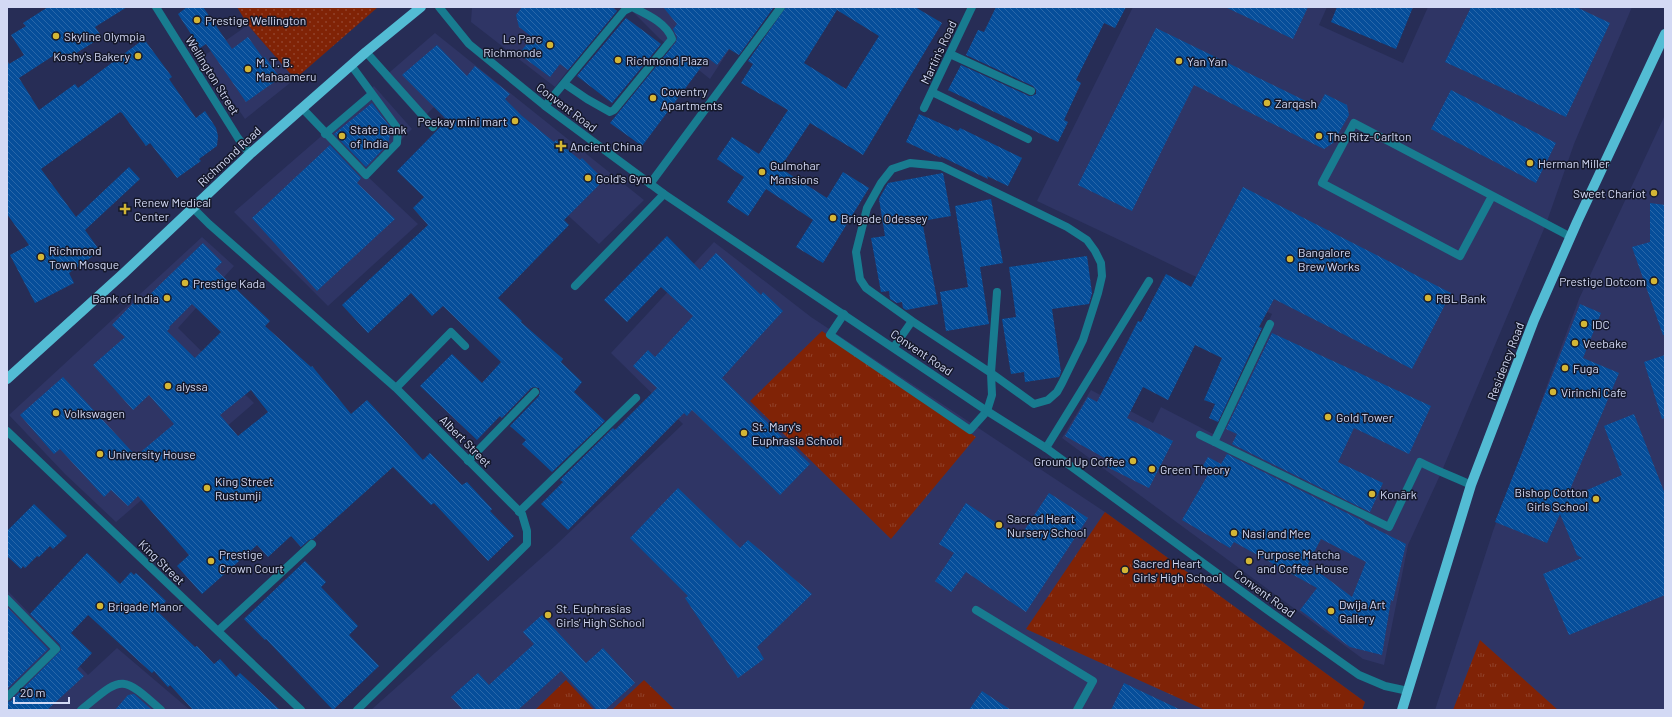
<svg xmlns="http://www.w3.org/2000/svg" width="1672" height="717" viewBox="0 0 1672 717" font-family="Barlow,sans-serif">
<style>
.built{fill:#2f3565}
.grass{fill:url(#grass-dots)}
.park{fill:url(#park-tufts)}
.building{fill:url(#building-back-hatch);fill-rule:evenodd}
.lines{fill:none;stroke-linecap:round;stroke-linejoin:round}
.service{stroke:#187c90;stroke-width:8}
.minor{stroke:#187c90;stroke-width:8}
.tertiary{stroke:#187c90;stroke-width:8}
.primary{stroke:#53bcd4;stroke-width:10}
.poi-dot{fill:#d3b635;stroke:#15182a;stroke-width:1.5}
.labels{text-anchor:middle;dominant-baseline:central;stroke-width:3;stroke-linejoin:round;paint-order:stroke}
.poi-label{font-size:12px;fill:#d3d9f4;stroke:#15182a;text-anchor:start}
.street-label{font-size:12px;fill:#d3d9f4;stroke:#15182a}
</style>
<defs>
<pattern id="grass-dots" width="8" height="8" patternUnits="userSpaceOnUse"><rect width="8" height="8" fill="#802306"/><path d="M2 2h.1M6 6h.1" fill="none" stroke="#91422b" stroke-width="1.8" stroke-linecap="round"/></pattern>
<pattern id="park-tufts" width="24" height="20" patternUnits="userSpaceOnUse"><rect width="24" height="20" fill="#802306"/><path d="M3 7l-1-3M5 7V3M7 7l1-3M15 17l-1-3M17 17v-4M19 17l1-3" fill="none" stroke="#91422b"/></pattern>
<pattern id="building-back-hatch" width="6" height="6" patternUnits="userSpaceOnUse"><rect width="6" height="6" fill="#064e9a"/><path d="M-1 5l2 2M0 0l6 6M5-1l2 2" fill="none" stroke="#2967a9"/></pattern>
</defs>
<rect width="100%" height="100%" fill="#272d56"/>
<!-- built -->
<path class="built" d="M472,7H616L555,87L471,22Z
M628,7H757L710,79L660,39Z
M1133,7H1327L1319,25L1403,63L1428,7H1632L1574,144L1546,224L1441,473L1408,545L1384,665L1363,659L1062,438L1091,390L1153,423L1161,407L1215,435L1272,314L1147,253L1037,201Z
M248,25L295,79L245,119L202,57Z
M435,33L644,200L599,244L442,99L421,120L383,78Z
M374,86L412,129L366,175L418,224L328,306L234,212L318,139Z
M1665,115V710H1435L1493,531L1579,299Z
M202,237L234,266L178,328L254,403L116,522L65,474L9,415Z
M714,242L811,317L1105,512L1365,702L1362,710H371L556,545L683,424L611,353Z
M7,590L88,675L117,648L190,710H7Z"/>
<!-- grass -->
<path class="grass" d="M237,7H378L295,79L248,25Z"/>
<!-- park -->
<path class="park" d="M822,331L976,437L891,539L750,401Z
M1105,512L1365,702L1362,710H1205L1026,629Z
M1480,640L1558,710H1453Z
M566,680L594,710H535Z
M644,680L675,710H612Z"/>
<!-- building -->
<path class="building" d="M48,7H127L95,27L102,37L70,57L67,53L59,58L56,54L19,78L39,110L75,84L78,88L144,39L172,77L169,79L196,118L205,111L216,128L218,136L217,146L199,159L201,161L177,178L150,143L146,146L122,113L120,112L41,169L76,217L129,167L140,179L85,230L100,251L69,273L74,283L35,303L10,255L29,245L7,214V60L9,64L24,55L11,35L26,26L23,23Z
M187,7H203L232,49L248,37L263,58L265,57L280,78L246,102L206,44L200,48L178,14Z
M522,7H612L617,11L568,70L560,64L550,77L519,54L532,37L519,27L516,15Z
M663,7H774L739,55L729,49L717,65L708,58L642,146L610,123L676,42L677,37L673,29L677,24Z
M786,7H915L942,23L863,155L810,123L780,168L827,198L843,172L869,188L823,263L796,247L813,220L766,189L748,216L727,202L744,177L717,159L732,137L759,154L788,110L741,83L753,64L748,61ZM837,10L879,36L846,89L804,63Z
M996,7H1126L1115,28L1104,23L1076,80L1081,83L1064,120L1068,122L1058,142L948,90L961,65L1029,96H1032L1036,94V90L1033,86L966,55L978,30L984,32Z
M1225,7H1308L1293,39Z
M1337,7H1413L1396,49L1331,22Z
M1471,7H1576L1610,23L1566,117L1445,62Z
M626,18L661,44L612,103L577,76Z
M1156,28L1318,107L1325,94L1347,105L1349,115L1333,143L1324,149L1194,85L1132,211L1078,185Z
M437,45L467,76L475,66L510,94L505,99L522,116L554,142L556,140L580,160L582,158L604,180L564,220L569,225L498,298L522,321L521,322L563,359L561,362L582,382L574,392L605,421L552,472L522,444L526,440L510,426L539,396L540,391L539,388L534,387L531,388L502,418L500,416L477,440L420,386L452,354L482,383L501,362L443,306L432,316L411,293L368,333L342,305L428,225L413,208L424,197L397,171L447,120L402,75Z
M1451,90L1556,143L1536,183L1431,129Z
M372,103L390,127V135L388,144L366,167L334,134Z
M919,114L958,131L960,128L1022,158L1008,186L987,176L988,179L940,156L941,158L906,142Z
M330,145L361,178L357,183L395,219L317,291L252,218Z
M943,173L951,216L922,221L938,304L906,310L903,308L902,302L897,303L890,299L889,291L881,292L871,238L885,236L879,199L888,183Z
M1243,187L1451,293L1412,369L1274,299L1259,327L1262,328L1218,422L1209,418L1215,404L1204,400L1222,358L1195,345L1168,400L1143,387L1127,418L1173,441L1149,488L1107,467L1110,461L1065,436L1088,397L1097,402L1138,321L1141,322L1166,274L1191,287Z
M991,199L1003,263L980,267L989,324L946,331L940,292L968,287L955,206Z
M1650,203L1665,205V335H1663L1632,247L1650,242Z
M667,236L700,270L716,253L761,295L763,292L783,311L722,378L810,464L780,495L692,410L687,416L684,413L568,530L541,504L563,482L560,480L613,428L615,430L657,388L633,366L648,350L655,357L693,316L661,287L627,322L604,300Z
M203,243L222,262L215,269L270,321L265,326L311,367L312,366L351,414L367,400L423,460L430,453L462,485L467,482L492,509L490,511L514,536L488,561L434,503L431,505L393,467L313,539L309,540L301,547L291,536L268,557L257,545L202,594L177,566L189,555L138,496L128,506L111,490L104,497L60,449L54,454L20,415L63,377L136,456L174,424L149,395L133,410L93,365L125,337L112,325L138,298L142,302ZM192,304L221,332L195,358L167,331L170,328L169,327ZM251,390L268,412L238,436L220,415Z
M1087,256L1092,293L1089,304L1052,309L1061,372L1059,377L1025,382L1024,372L1011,374L1002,319L1016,317L1009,267Z
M1580,304L1601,313L1583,358L1619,373L1566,499L1622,475L1604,426L1634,414L1665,494V595L1569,635L1543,574L1582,558L1577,555L1560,514L1547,543L1495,522Z
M1272,333L1431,406L1409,454L1354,428L1338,462L1383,483L1370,512L1232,444L1237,434L1226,429Z
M1665,355V418L1662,419L1644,362Z
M1227,454L1365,522L1364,523L1406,544L1393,601L1391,600L1382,655L1350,647L1300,610L1317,588L1234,542L1230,548L1182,520L1209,473L1201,469L1208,457L1221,464ZM1321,539L1366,562L1352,597L1308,564Z
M678,488L740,548L748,540L812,594L757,647L764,659L738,678L685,598L688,596L630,538Z
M1049,493L1088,518L1026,612L966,572L951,592L935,581L954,553L939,544L966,503L1019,538Z
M34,504L67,536L53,549L50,546L39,557L37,556L25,568L23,566L21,569L7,556V531Z
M87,553L120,584L131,572L134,575L136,573L166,601L157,611L195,647L197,646L214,664L220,659L236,677L240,673L280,710H193L170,685L168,687L154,671L152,673L88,615L71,633L92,653L77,669L84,676L47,710H7V702L11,701L61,650L60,645L30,614Z
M305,561L326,582L321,587L358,626L349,635L379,666L333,710L266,639L265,640L244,619Z
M7,607L48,649L7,689Z
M542,615L586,663L603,648L635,683L605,710H597L561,671L518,710H463L451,697L478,673L489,685L534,644L523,632Z
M1124,683L1181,710H1111Z
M982,691L1011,710H969Z
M134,694L152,710H115L128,695Z"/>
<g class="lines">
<!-- service -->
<path class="service" d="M366,52L433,127
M302,108L366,175L397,143L398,129L351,65
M325,134L372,94
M650,184L781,7
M1492,196L1460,256L1322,183L1354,123L1571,237
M575,286L664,194
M844,314L830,335L970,430L987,411
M1200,435L1389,527L1420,462C1437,471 1454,477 1471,485
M1214,442L1270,324
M468,461L535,392
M7,599L56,649L7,697
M976,610L1093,681L1077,710
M81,710C122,677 120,673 161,710"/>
<!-- minor -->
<path class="minor" d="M156,7L238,138L250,154
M950,54L1031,91
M565,84L587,99L610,112L614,110L672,39C667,23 646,14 632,7
M932,92L1028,139
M545,106L624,11L632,7
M924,108L972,7
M193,208L209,224L396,388L522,514L527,531V544L357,710
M894,347L912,321L866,288L860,279L856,252L867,208L881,183L892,169L910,163L941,166L1067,227L1087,240L1095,251L1101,263L1102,276L1098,293L1083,340L1062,383L1057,392L1048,400L1034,404L991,373L912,321
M396,388L451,332L465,346
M987,411L992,395L991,373L997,292
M7,431L301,710
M1046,448L1149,281
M519,512L636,398
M218,631L312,544"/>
<!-- tertiary -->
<path class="tertiary" d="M439,7L469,44L545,106L664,194L987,411L1046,448L1266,609L1359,675L1385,686L1408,691"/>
<!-- primary -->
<path class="primary" d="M7,379L124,273L250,154L366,52L421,7
M1402,710L1471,485L1534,320L1577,222L1665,34"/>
</g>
<!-- markers -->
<g class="poi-dot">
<circle cx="197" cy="20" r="4"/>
<circle cx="56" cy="36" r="4"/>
<circle cx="550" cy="45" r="4"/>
<circle cx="138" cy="56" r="4"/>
<circle cx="618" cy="60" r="4"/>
<circle cx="1179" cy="61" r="4"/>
<circle cx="248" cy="69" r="4"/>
<circle cx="653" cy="98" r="4"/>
<circle cx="1267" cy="103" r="4"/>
<circle cx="515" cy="121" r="4"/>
<circle cx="342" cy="136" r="4"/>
<circle cx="1319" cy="136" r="4"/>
<path d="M559 140h4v4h4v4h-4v4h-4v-4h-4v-4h4z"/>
<circle cx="1530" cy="163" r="4"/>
<circle cx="762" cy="172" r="4"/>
<circle cx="588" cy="178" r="4"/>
<circle cx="1654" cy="193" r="4"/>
<path d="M123 203h4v4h4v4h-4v4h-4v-4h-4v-4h4z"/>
<circle cx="833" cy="218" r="4"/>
<circle cx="41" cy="257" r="4"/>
<circle cx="1290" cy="259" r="4"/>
<circle cx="1654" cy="281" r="4"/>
<circle cx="185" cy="283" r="4"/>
<circle cx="167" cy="298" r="4"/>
<circle cx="1428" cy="298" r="4"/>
<circle cx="1584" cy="324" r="4"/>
<circle cx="1575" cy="343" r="4"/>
<circle cx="1565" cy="368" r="4"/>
<circle cx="168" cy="386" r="4"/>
<circle cx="1553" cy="392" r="4"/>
<circle cx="56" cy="413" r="4"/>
<circle cx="1328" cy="417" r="4"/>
<circle cx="744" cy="433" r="4"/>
<circle cx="100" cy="454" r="4"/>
<circle cx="1133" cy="461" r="4"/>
<circle cx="1152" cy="469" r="4"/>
<circle cx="207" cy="488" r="4"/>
<circle cx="1372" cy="494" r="4"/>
<circle cx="1596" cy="499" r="4"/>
<circle cx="999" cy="525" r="4"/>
<circle cx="1234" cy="533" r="4"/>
<circle cx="211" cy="561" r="4"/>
<circle cx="1249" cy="561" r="4"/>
<circle cx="1125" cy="570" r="4"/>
<circle cx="100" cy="606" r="4"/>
<circle cx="1331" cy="611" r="4"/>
<circle cx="548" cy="615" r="4"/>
</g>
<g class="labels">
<!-- poi labels -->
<g class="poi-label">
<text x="205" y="20">Prestige Wellington</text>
<text x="64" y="36">Skyline Olympia</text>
<text x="542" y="38" text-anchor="end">Le Parc<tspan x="542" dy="14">Richmonde</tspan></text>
<text x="130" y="56" text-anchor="end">Koshy's Bakery</text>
<text x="626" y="60">Richmond Plaza</text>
<text x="1187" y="61">Yan Yan</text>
<text x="256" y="62">M. T. B.<tspan x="256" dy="14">Mahaameru</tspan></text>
<text x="661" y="91">Coventry<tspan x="661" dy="14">Apartments</tspan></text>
<text x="1275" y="103">Zarqash</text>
<text x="507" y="121" text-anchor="end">Peekay mini mart</text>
<text x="350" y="129">State Bank<tspan x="350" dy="14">of India</tspan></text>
<text x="1327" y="136">The Ritz-Carlton</text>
<text x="570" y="146">Ancient China</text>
<text x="1538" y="163">Herman Miller</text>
<text x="770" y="165">Gulmohar<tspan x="770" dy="14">Mansions</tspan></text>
<text x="596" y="178">Gold's Gym</text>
<text x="1646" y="193" text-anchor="end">Sweet Chariot</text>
<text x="134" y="202">Renew Medical<tspan x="134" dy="14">Center</tspan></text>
<text x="841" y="218">Brigade Odessey</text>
<text x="49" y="250">Richmond<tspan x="49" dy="14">Town Mosque</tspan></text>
<text x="1298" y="252">Bangalore<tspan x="1298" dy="14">Brew Works</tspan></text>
<text x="1646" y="281" text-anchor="end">Prestige Dotcom</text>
<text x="193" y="283">Prestige Kada</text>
<text x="159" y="298" text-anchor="end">Bank of India</text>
<text x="1436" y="298">RBL Bank</text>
<text x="1592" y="324">IDC</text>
<text x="1583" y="343">Veebake</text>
<text x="1573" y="368">Fuga</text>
<text x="176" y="386">alyssa</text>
<text x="1561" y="392">Virinchi Cafe</text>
<text x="64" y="413">Volkswagen</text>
<text x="1336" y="417">Gold Tower</text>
<text x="752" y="426">St. Mary's<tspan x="752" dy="14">Euphrasia School</tspan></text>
<text x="108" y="454">University House</text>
<text x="1125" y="461" text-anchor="end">Ground Up Coffee</text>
<text x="1160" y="469">Green Theory</text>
<text x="215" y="481">King Street<tspan x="215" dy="14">Rustumji</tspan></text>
<text x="1588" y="492" text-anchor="end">Bishop Cotton<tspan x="1588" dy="14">Girls School</tspan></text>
<text x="1380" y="494">Konārk</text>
<text x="1007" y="518">Sacred Heart<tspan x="1007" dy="14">Nursery School</tspan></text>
<text x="1242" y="533">Nasi and Mee</text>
<text x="219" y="554">Prestige<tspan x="219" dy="14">Crown Court</tspan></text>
<text x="1257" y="554">Purpose Matcha<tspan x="1257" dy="14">and Coffee House</tspan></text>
<text x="1133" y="563">Sacred Heart<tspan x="1133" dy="14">Girls' High School</tspan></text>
<text x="1339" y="604">Dwija Art<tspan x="1339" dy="14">Gallery</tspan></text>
<text x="108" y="606">Brigade Manor</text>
<text x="556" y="608">St. Euphrasias<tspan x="556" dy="14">Girls' High School</tspan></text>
</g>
<!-- street labels -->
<g class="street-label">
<text transform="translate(938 52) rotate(-65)">Martin's Road</text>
<text transform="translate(213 75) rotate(58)">Wellington Street</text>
<text transform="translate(567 107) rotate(37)">Convent Road</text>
<text transform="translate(229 156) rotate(-43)">Richmond Road</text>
<text transform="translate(922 352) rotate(34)">Convent Road</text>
<text transform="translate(1505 361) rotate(-69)">Residency Road</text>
<text transform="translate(466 441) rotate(45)">Albert Street</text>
<text transform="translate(162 562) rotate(44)">King Street</text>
<text transform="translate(1265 593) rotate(36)">Convent Road</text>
</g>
</g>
<!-- border -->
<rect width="1672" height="717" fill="none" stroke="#d3d9f4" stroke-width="16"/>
<!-- scale -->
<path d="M14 697v6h55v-6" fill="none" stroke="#d3d9f4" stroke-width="2"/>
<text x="20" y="697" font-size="12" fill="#d3d9f4" stroke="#15182a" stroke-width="3" paint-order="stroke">20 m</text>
</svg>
